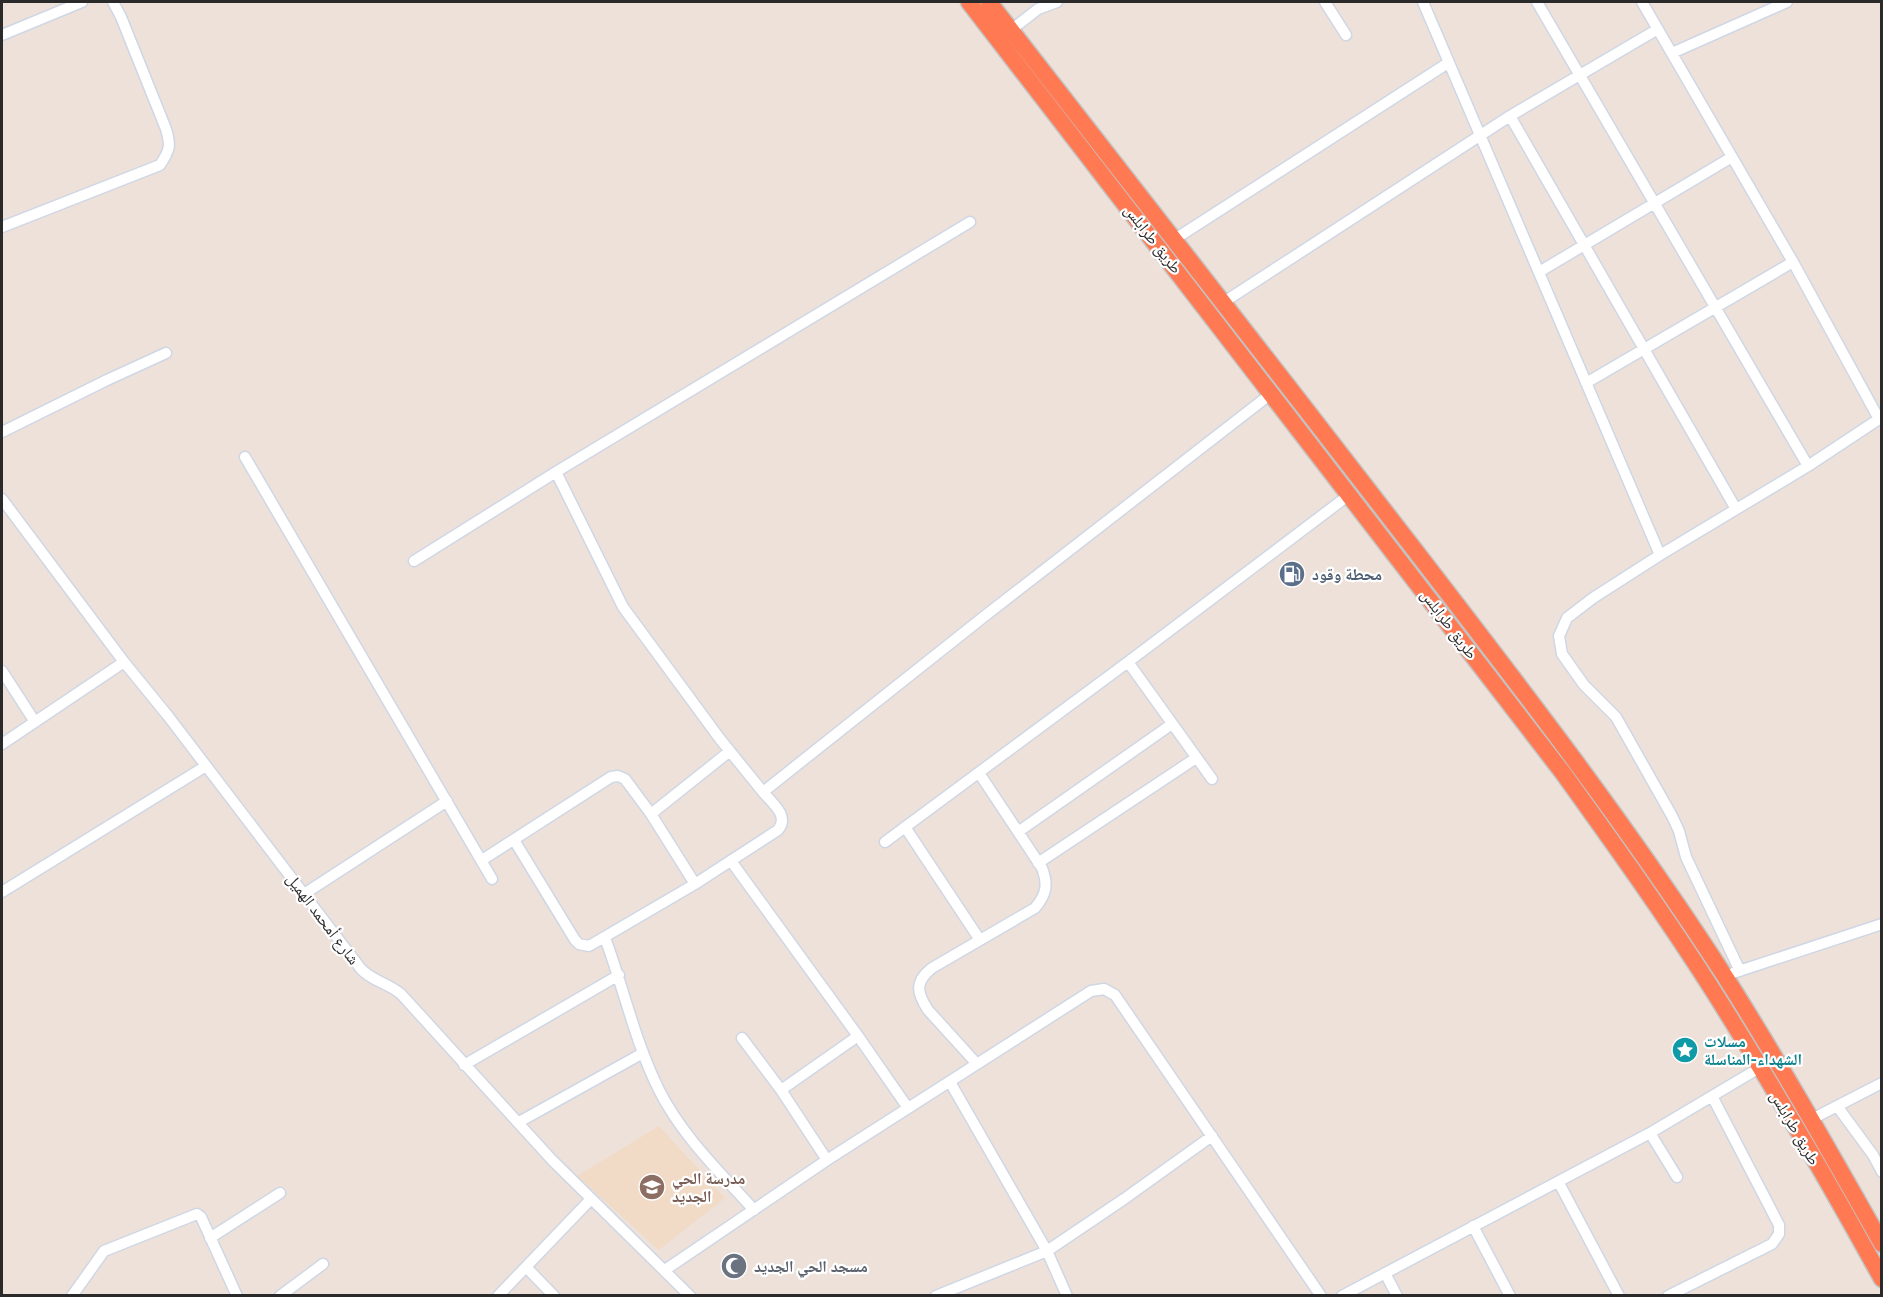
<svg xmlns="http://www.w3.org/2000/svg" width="1883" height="1297" viewBox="0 0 1883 1297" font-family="Figtree,'Noto Naskh Arabic',sans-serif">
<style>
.education{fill:#f1dbc7}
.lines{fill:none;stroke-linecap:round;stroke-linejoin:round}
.minor-casing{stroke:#cfd7e4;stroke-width:13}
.highway-casing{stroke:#c3c3c3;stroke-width:19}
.minor{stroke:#fff;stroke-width:10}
.highway{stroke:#ff7a53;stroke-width:16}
.labels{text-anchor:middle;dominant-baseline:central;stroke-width:4.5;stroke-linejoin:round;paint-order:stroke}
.street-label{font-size:16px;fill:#2a2a2a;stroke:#fff}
.service-label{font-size:16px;font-weight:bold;fill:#4e5e75;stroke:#fff;text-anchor:start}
.culture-label{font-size:16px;font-weight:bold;fill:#0d838f;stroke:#fff;text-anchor:start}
.education-label{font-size:16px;font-weight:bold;fill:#785e54;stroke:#fff;text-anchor:start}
.worship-label{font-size:16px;font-weight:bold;fill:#5b616d;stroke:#fff;text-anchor:start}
</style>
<rect width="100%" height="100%" fill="#eee1da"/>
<!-- education -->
<path class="education" d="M659,1126L725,1198L659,1250L577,1176Z"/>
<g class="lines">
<defs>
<path id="minor" d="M1325,2L1346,35
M1423,2L1660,555L1808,466L1879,419L1793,262L1642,2
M1537,2L1808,466
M1011,30L1038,9L1057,2
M2,35L82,2
M1672,53L1787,2
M1510,116L1736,509
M970,222L556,472L623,607L720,739L763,792L986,615L1272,393
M2,227L160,165C170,150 171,146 166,129L121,17L113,2
M1175,239L1448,63
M1539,272L1732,157
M1224,302L1510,116L1658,29
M1586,383L1793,262
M2,432L107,380L166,353
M245,457L492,879
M2,499L124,662L168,716L361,969C372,981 388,983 401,994L552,1160L690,1296
M1660,555L1593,598L1567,618L1559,636L1562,654L1584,685L1616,717L1672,816L1679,831L1686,857L1740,971
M414,561L556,472
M1128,662L1212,779
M2,671L35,722
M2,744L124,662
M651,814L730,751
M905,827L980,940
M1018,832L1172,724
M514,840L575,940L579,944L589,946L695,884L778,830C790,816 772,803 763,792
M885,842L1128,662L1349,495
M482,860L611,777L618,776L625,779L651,814L695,884
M731,861L858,1036L908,1108
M1038,863L1196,758
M2,892L206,766
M304,894L447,801
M605,938C624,989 635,1042 659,1090C682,1136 720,1172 754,1210
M1733,973L1882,924
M742,1038L781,1090L827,1160
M977,1064L928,1010C917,993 914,982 932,968L1035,908C1047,894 1048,884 1042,868L979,773
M464,1065L619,975
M950,1082L1047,1251L1067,1296
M781,1090L858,1036
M1837,1106L1873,1155L1882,1172
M1812,1119L1882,1083
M519,1122L643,1053
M1650,1133L1677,1177
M1559,1183L1619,1296
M1473,1226L1510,1296
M210,1238L280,1193
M526,1267L554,1296
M665,1270L827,1160L1091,991L1104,989L1115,995L1321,1296
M1385,1273L1397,1296
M72,1296L104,1251L197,1214L201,1217L237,1296
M280,1296L323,1264
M498,1296L591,1199
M936,1296L1047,1251L1124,1199L1212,1136
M1342,1296L1650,1133L1761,1067
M1668,1296L1772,1244L1779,1234V1225L1712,1096"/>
<path id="highway" d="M969,2L1563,773C1614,844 1665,915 1712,989C1772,1084 1828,1181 1882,1279
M989,2C1130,184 1273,366 1414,549C1522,689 1630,829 1726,978C1781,1065 1831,1154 1882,1244"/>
</defs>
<!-- minor casing -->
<use href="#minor" class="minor-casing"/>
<!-- highway casing -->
<use href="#highway" class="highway-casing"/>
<!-- minor -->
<use href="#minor" class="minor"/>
<!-- highway -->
<use href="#highway" class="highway"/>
</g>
<!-- icons -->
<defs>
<symbol id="fuel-disc" viewBox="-11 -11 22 22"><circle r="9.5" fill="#5c6f8a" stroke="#fff"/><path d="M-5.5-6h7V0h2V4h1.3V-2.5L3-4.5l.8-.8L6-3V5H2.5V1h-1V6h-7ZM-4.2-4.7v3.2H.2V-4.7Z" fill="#fff"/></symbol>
<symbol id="sight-disc" viewBox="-11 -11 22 22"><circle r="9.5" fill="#0f9aa8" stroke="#fff"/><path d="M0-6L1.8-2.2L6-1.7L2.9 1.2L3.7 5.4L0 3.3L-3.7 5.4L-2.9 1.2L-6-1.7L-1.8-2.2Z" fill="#fff"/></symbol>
<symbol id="school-disc" viewBox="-11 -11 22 22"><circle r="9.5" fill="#8d6e63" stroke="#fff"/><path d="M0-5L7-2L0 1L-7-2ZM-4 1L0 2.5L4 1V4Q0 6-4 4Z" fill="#fff"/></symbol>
<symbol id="mosque-disc" viewBox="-11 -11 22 22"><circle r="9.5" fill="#6b7280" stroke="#fff"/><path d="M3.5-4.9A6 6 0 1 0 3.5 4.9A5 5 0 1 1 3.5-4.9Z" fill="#fff"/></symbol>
</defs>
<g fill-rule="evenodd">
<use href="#fuel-disc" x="1277" y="559" width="30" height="30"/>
<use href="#sight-disc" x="1670" y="1035" width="30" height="30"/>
<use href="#school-disc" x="637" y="1172" width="30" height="30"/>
<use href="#mosque-disc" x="719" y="1251" width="30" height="30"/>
</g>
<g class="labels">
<!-- street labels -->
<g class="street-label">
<text transform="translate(1153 239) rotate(52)">طريق طرابلس</text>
<text transform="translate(1449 624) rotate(53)">طريق طرابلس</text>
<text transform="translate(323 919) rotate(53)">شارع أمحمد الهميل</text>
<text transform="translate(1795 1128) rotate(60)">طريق طرابلس</text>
</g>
<!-- service labels -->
<g class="service-label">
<text x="1312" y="574">محطة وقود</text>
</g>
<!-- culture labels -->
<g class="culture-label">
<text x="1704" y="1041">مسلات<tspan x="1704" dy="18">الشهداء-المناسلة</tspan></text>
</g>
<!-- education labels -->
<g class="education-label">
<text x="672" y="1178">مدرسة الحي<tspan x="672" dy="18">الجديد</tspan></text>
</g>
<!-- worship labels -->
<g class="worship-label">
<text x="754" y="1266">مسجد الحي الجديد</text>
</g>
</g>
<!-- border -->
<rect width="1883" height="1297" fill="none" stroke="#2a2a2a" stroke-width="6"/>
</svg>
